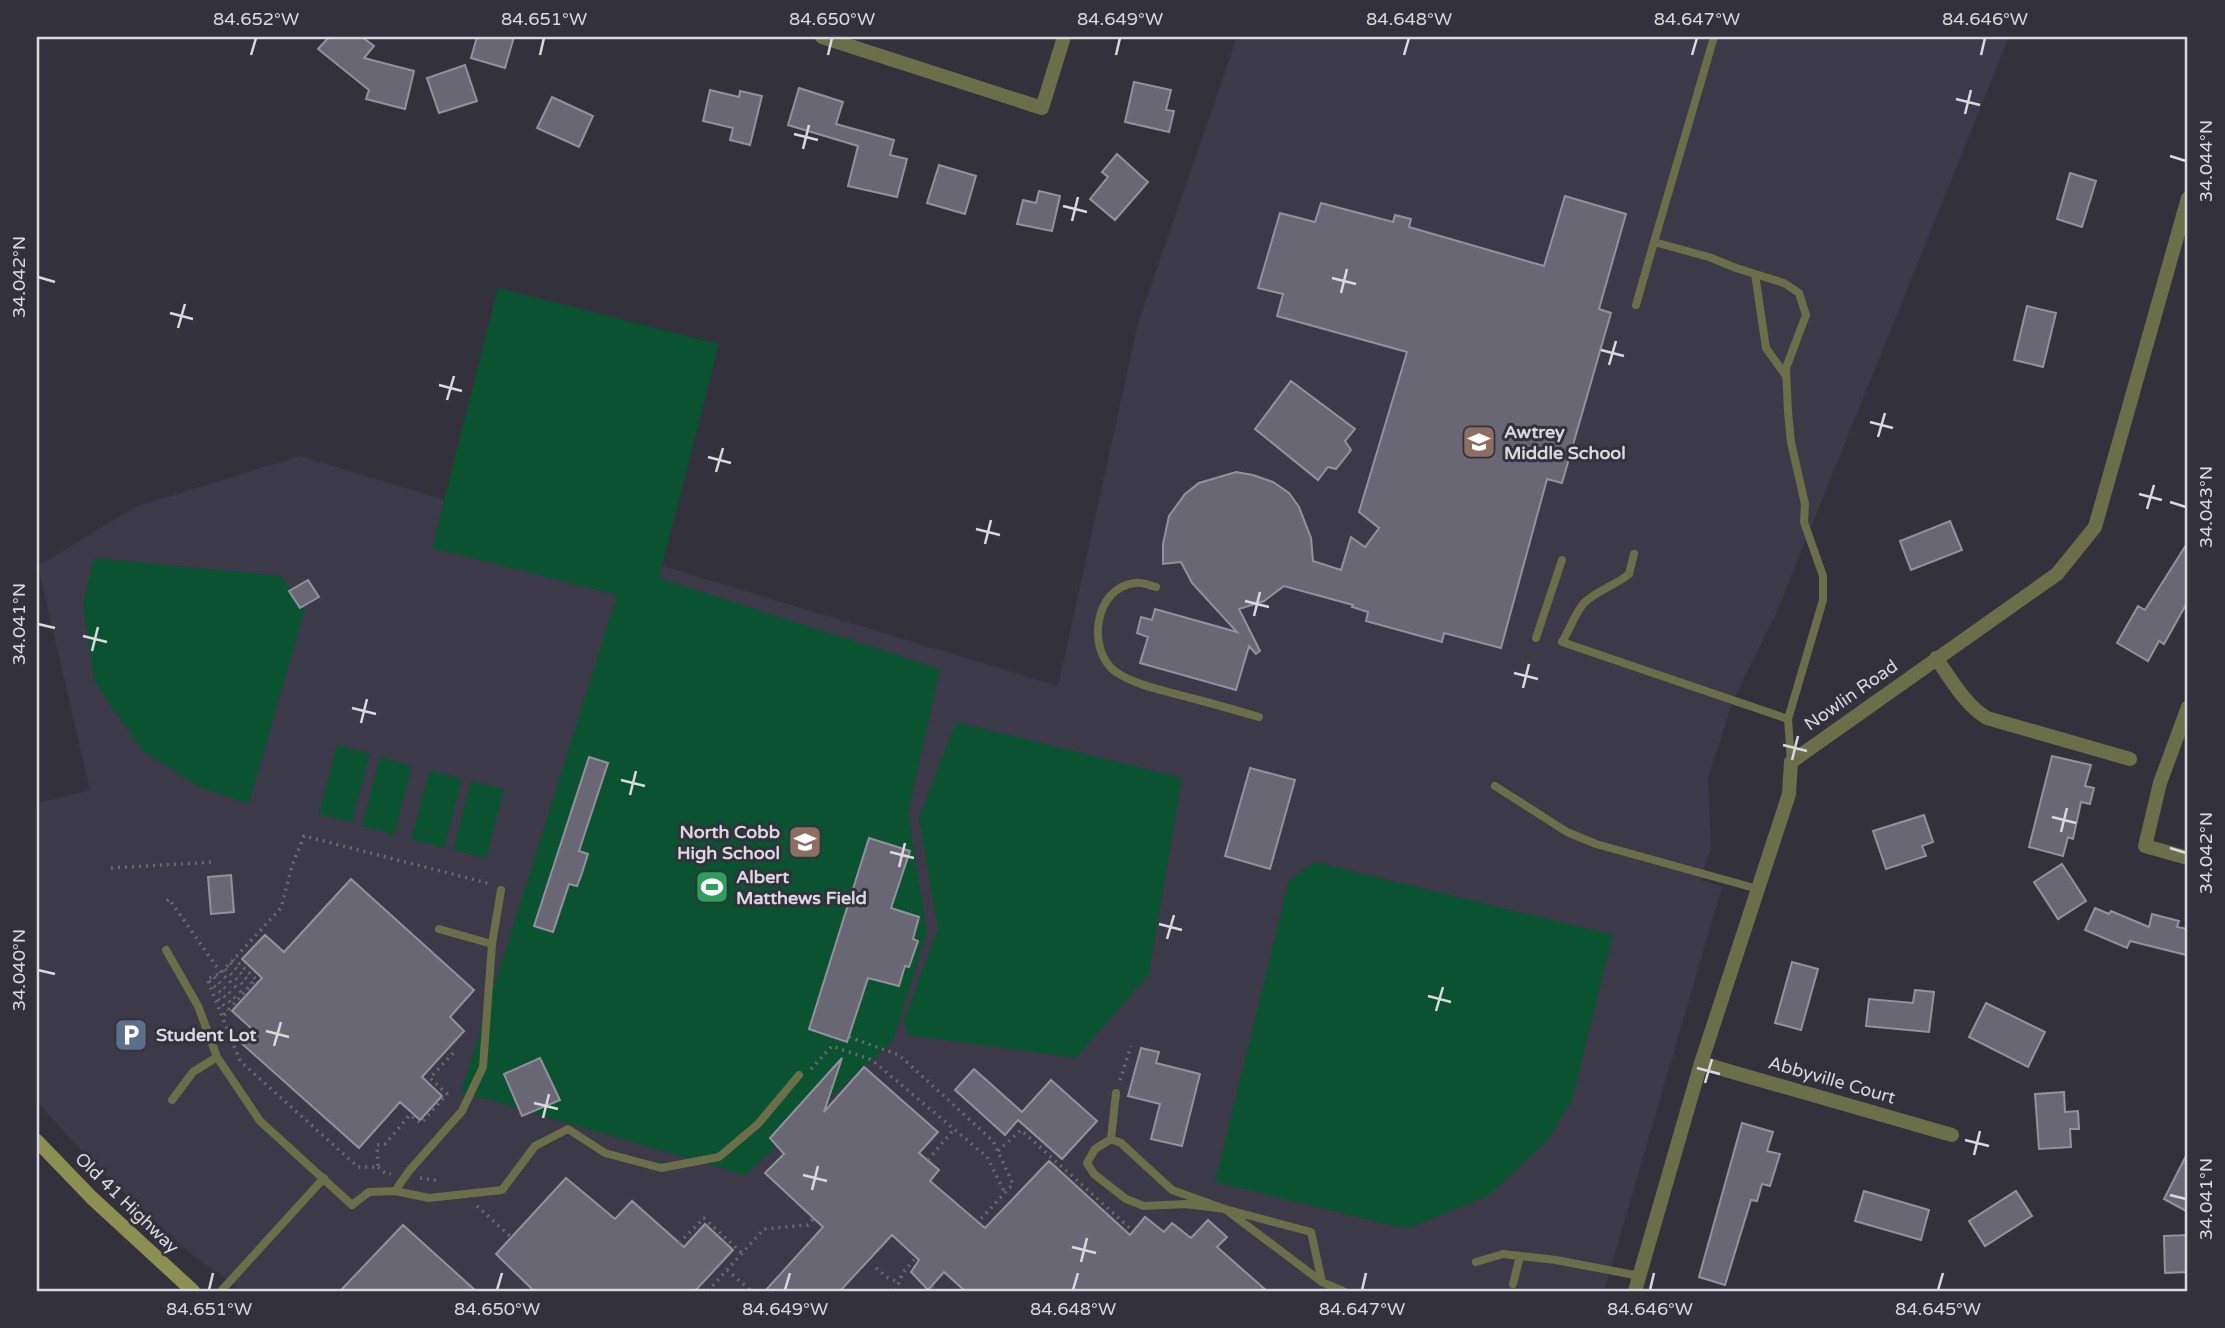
<svg xmlns="http://www.w3.org/2000/svg" width="2225" height="1328" viewBox="0 0 2225 1328" font-family="'Varela Round',sans-serif">
<style>
.built{fill:#3c3949}
.green{fill:#0a5230}
.building{fill:#696773;stroke:#93919d;stroke-width:2}
.lines{fill:none;stroke-linecap:round;stroke-linejoin:round}
.path{stroke:#6a6972;stroke-width:3.5;stroke-dasharray:2 5;stroke-linecap:butt}
.service{stroke:#6a6f49;stroke-width:8}
.minor{stroke:#6a6f49;stroke-width:14}
.secondary{stroke:#899052;stroke-width:14}
.ticks{fill:none;stroke:#dad9df;stroke-width:2.5}
.labels{text-anchor:middle;dominant-baseline:central;stroke-width:6;stroke-linejoin:round;paint-order:stroke}
.poi-label{font-size:18px;font-weight:bold;fill:#dad9df;stroke:#33323c;text-anchor:start}
.street-label{font-size:18px;fill:#dad9df;stroke:#33323c}
.neatline{fill:none;stroke:#dad9df;stroke-width:2.5}
.ticks-label{font-size:18px;text-anchor:middle;fill:#dad9df}
</style>
<rect width="100%" height="100%" fill="#33323c"/>
<!-- built -->
<path class="built" d="M1237,37H2009L1778,609L1732,703L1708,779L1711,848L1701,880L1722,887L1604,1291H243L191,1254L107,1177L64,1132L37,1101V803L90,790L38,566L135,507L300,456L1058,686L1138,323Z"/>
<!-- green -->
<path class="green" d="M498,288L719,344L659,578L940,669L908,813L927,932L893,1041L745,1175L461,1092L617,595L432,548Z
M94,558L281,576L305,609L249,804L197,786L141,749L94,681L83,604Z
M956,722L1182,778L1149,974L1076,1058L909,1035L903,1021L938,929L919,818Z
M337,745L370,754L352,822L319,814Z
M380,757L412,766L394,835L362,826Z
M430,770L462,779L444,848L411,839Z
M471,781L504,789L486,858L453,850Z
M1315,862L1613,935L1572,1100L1548,1140L1490,1195L1414,1226L1402,1228L1215,1182L1289,880Z"/>
<!-- building -->
<path class="building" d="M329,37H362L374,46L364,58L414,71L405,109L366,99L369,90L318,49Z
M477,37H514L505,68L471,58Z
M465,65L477,101L439,113L427,78Z
M1134,82L1171,90L1166,110L1174,111L1169,132L1125,122Z
M799,88L843,102L836,124L894,140L890,155L907,159L897,197L848,186L858,146L788,125Z
M710,90L739,97L740,91L762,96L750,145L730,140L733,128L703,121Z
M552,97L593,116L579,147L537,128Z
M1117,154L1148,182L1115,220L1090,199L1108,177L1102,172Z
M939,165L976,176L965,214L927,203Z
M2070,173L2096,181L2082,227L2057,219Z
M1039,191L1060,196L1052,231L1017,224L1023,200L1036,203Z
M1565,196L1626,214L1599,309L1611,313L1562,483L1547,479L1501,648L1444,633L1442,642L1366,621L1368,612L1352,607L1353,605L1284,586L1264,601L1239,609L1260,651L1256,654L1249,646L1236,690L1140,663L1148,637L1137,633L1141,617L1152,620L1155,609L1237,632L1192,583L1181,562L1163,564V544L1169,516L1185,494L1199,483L1236,472L1253,475L1273,482L1289,493L1299,507L1311,538L1313,561L1341,570L1351,537L1365,547L1379,528L1359,512L1407,352L1277,316L1283,294L1258,288L1280,213L1315,222L1321,203L1393,222L1395,215L1411,219L1409,227L1544,266Z
M2027,306L2056,313L2043,367L2014,360Z
M1291,381L1355,429L1345,441L1351,450L1336,469L1328,467L1318,480L1255,429Z
M1950,521L1962,550L1911,570L1900,541Z
M2188,542V601L2164,644L2159,641L2148,661L2117,643L2138,606L2145,610Z
M308,580L319,597L300,608L289,591Z
M2052,756L2091,765L2085,786L2094,788L2090,804L2081,802L2073,839L2068,837L2063,856L2029,847Z
M589,757L608,763L579,851L588,854L581,876L577,886L569,884L553,932L534,926Z
M1250,768L1295,780L1270,869L1225,856Z
M1924,815L1933,842L1922,846L1926,856L1886,869L1873,831Z
M869,838L910,851L891,908L919,917L913,939L918,941L909,967L905,966L899,986L868,978L847,1042L809,1029Z
M2062,864L2086,901L2058,919L2034,882Z
M231,875L234,912L211,914L208,877Z
M351,879L474,990L450,1017L464,1031L422,1077L442,1096L420,1120L400,1102L359,1148L240,1042L252,1029L232,1011L262,978L242,959L265,935L284,952Z
M2095,908L2109,914L2111,911L2149,927L2152,914L2179,921L2177,927L2188,929L2186,955L2130,941L2127,948L2085,930Z
M1792,962L1818,969L1801,1030L1775,1023Z
M1915,990L1934,992L1929,1032L1866,1026L1869,999L1913,1003Z
M1986,1003L2045,1032L2028,1067L1969,1037Z
M1141,1048L1159,1052L1156,1063L1200,1074L1182,1146L1151,1139L1160,1104L1128,1096Z
M540,1058L560,1100L522,1116L504,1074Z
M842,1058L824,1112L864,1067L938,1132L919,1153L939,1170L930,1181L985,1228L1049,1161L1130,1235L1145,1217L1164,1232L1172,1223L1191,1238L1208,1220L1227,1237L1217,1247L1267,1291H965L944,1272L928,1290L911,1272L919,1260L892,1235L840,1291H765L823,1227L765,1173L784,1154L770,1138Z
M974,1069L1022,1112L1051,1080L1097,1121L1062,1159L1018,1120L1005,1135L955,1090Z
M2064,1092L2065,1112L2078,1111L2079,1129H2070L2071,1147L2039,1149L2035,1094Z
M1742,1123L1773,1132L1767,1151L1780,1154L1770,1186L1762,1184L1757,1201L1751,1200L1725,1285L1699,1277Z
M2188,1152V1212L2164,1199Z
M566,1178L615,1219L632,1201L684,1247L705,1224L733,1250L695,1291H534L496,1254Z
M1864,1191L1929,1210L1921,1240L1855,1221Z
M2016,1191L2032,1216L1985,1246L1969,1221Z
M403,1225L476,1291H340Z
M2188,1235V1272L2165,1273L2164,1236Z"/>
<g class="lines">
<!-- path -->
<path class="path" d="M111,868L213,862
M167,901L169,899L221,973L243,994
M230,963L251,983
M225,969L247,988
M214,977L237,1000
M209,981L233,1005
M218,999L228,1010
M224,1015L256,979L234,959
M849,1037L899,1055L993,1141L1013,1184L978,1222
M453,1053L430,1078L447,1094L421,1123L410,1115L385,1144L377,1145L378,1167H358L240,1061L207,979L221,973L281,908L292,866L304,836L491,884
M811,1069L832,1046L872,1060L954,1129L987,1157L1005,1193
M1120,1080L1131,1046
M998,1151L1021,1130L1133,1231
M928,1160L954,1129
M378,1167L385,1173L391,1174
M420,1178L440,1181
M477,1206L512,1238
M679,1243L704,1218L742,1253
M876,1268L888,1278L899,1282
M727,1270L751,1291
M932,1286L937,1291
M708,1291L764,1229L808,1225L814,1218
M896,1291L902,1274L916,1257"/>
<!-- service -->
<path class="service" d="M1714,37L1654,242L1709,257L1736,268L1784,283L1799,293L1806,315L1786,368L1788,412L1791,442L1805,504L1804,522L1823,576V600L1788,719L1791,762
M1755,274L1766,348L1786,376
M1636,305L1654,242
M1634,554L1629,574C1616,585 1598,590 1585,602C1577,609 1569,631 1562,642L1788,719
M1156,587C1149,585 1142,582 1135,583C1094,587 1086,651 1116,672C1137,686 1163,690 1187,697C1211,703 1235,710 1259,717
M1536,638L1562,560
M1495,786L1567,832L1596,844L1758,889
M439,929L492,944
M166,950L198,1006L217,1057L260,1121L352,1205L369,1192L395,1191L429,1198L502,1190L535,1146L568,1129L605,1153L661,1168L719,1157L758,1124L799,1075
M172,1100L193,1072L217,1057
M1111,1139L1116,1093
M395,1191L409,1171L462,1111L483,1067L492,944L501,890
M1476,1262L1503,1254L1556,1260L1640,1276
M1322,1282L1311,1232L1225,1209L1172,1190L1121,1143L1111,1139L1095,1149L1087,1163L1094,1174L1126,1199L1144,1206L1185,1204L1225,1209L1322,1282L1343,1291
M1513,1284L1520,1256
M221,1291L324,1178"/>
<!-- minor -->
<path class="minor" d="M822,37L1042,108L1064,37
M1936,658C1951,679 1965,705 1987,718L2130,759
M2188,707L2160,783L2145,846L2188,858
M1701,1063L1952,1135
M1635,1291L1701,1063L1789,794L1791,762L2057,574L2095,527L2188,198"/>
<!-- secondary -->
<path class="secondary" d="M37,1141L92,1198L193,1291"/>
</g>
<!-- ticks -->
<path class="ticks" d="M251,55L256,38M540,55L544,38M828,55L832,38M1116,55L1120,38M1404,55L1409,38M1692,55L1697,38M1981,55L1985,38M1956,99L1980,105M1965,114L1971,90M794,134L818,140M803,149L809,125M2170,156L2186,161M1063,206L1087,212M1072,221L1078,197M38,277L55,282M1332,278L1356,284M1341,293L1347,269M170,313L193,319M178,328L185,304M1601,350L1624,356M1609,365L1616,341M439,385L462,391M447,400L454,376M1870,422L1893,428M1878,437L1885,413M708,457L731,463M716,472L723,448M2139,494L2162,500M2170,502L2186,507M2147,509L2154,485M976,529L1000,535M985,544L991,520M1245,601L1269,607M1254,616L1260,592M38,624L55,628M83,636L107,642M92,651L98,627M1514,673L1538,679M1523,688L1529,664M352,708L376,714M361,723L367,699M1783,745L1807,751M1792,760L1798,736M621,780L645,786M630,795L636,771M2052,817L2076,823M2061,832L2067,808M2170,848L2186,853M890,852L914,858M899,867L905,843M1159,924L1182,930M1167,939L1174,915M38,970L55,974M1428,996L1451,1002M1436,1011L1443,987M266,1031L289,1037M274,1046L281,1022M1697,1068L1720,1074M1705,1083L1712,1059M534,1103L558,1109M543,1118L549,1094M1965,1140L1989,1146M1974,1155L1980,1131M803,1175L827,1181M812,1190L818,1166M2170,1195L2186,1199M1072,1247L1096,1253M1081,1262L1087,1238M209,1290L213,1273M497,1290L502,1273M785,1290L790,1273M1073,1290L1078,1273M1362,1290L1366,1273M1650,1290L1654,1273M1938,1290L1943,1273"/>
<!-- icons -->
<defs>
<symbol id="school-square" viewBox="-11 -11 22 22"><rect x="-9" y="-9" width="18" height="18" rx="4" fill="#8d6e63" stroke="#33323c"/><path d="M0-5L7-2L0 1L-7-2ZM-4 1L0 2.5L4 1V4Q0 6-4 4Z" fill="#fff"/></symbol>
<symbol id="stadium-square" viewBox="-11 -11 22 22"><rect x="-9" y="-9" width="18" height="18" rx="4" fill="#2e9e5b" stroke="#33323c"/><path d="M0-5a6.5 5 0 1 0 0 10a6.5 5 0 1 0 0-10ZM-3.5-1.8h7v3.6h-7Z" fill="#fff"/></symbol>
<symbol id="parking-square" viewBox="-11 -11 22 22"><rect x="-9" y="-9" width="18" height="18" rx="4" fill="#5c6f8a" stroke="#33323c"/><path d="M-3.5-5.5H1a3.5 3.5 0 0 1 0 7H-1V5.5H-3.5ZM-1-3.4V-.6H.8a1.4 1.4 0 0 0 0-2.8Z" fill="#fff"/></symbol>
</defs>
<g fill-rule="evenodd">
<use href="#school-square" x="1460" y="423" width="38" height="38"/>
<use href="#school-square" x="786" y="823" width="38" height="38"/>
<use href="#stadium-square" x="693" y="868" width="38" height="38"/>
<use href="#parking-square" x="112" y="1016" width="38" height="38"/>
</g>
<g class="labels">
<!-- poi labels -->
<g class="poi-label">
<text x="1504" y="432">Awtrey<tspan x="1504" dy="21">Middle School</tspan></text>
<text x="780" y="832" text-anchor="end">North Cobb<tspan x="780" dy="21">High School</tspan></text>
<text x="736" y="877">Albert<tspan x="736" dy="21">Matthews Field</tspan></text>
<text x="156" y="1035">Student Lot</text>
</g>
<!-- street labels -->
<g class="street-label">
<text transform="translate(1851 695) rotate(-35)">Nowlin Road</text>
<text transform="translate(1832 1080) rotate(16)">Abbyville Court</text>
<text transform="translate(127 1203) rotate(44)">Old 41 Highway</text>
</g>
</g>
<!-- border -->
<rect width="2225" height="1328" fill="none" stroke="#33323c" stroke-width="77"/>
<rect x="38" y="38" width="2148" height="1252" class="neatline"/>
<g class="ticks-label">
<text x="256" y="25">84.652°W</text>
<text x="544" y="25">84.651°W</text>
<text x="832" y="25">84.650°W</text>
<text x="1120" y="25">84.649°W</text>
<text x="1409" y="25">84.648°W</text>
<text x="1697" y="25">84.647°W</text>
<text x="1985" y="25">84.646°W</text>
<text transform="translate(2206 161) rotate(-90)" y="6">34.044°N</text>
<text transform="translate(19 277) rotate(-90)" y="6">34.042°N</text>
<text transform="translate(2206 507) rotate(-90)" y="6">34.043°N</text>
<text transform="translate(19 624) rotate(-90)" y="6">34.041°N</text>
<text transform="translate(2206 853) rotate(-90)" y="6">34.042°N</text>
<text transform="translate(19 970) rotate(-90)" y="6">34.040°N</text>
<text transform="translate(2206 1199) rotate(-90)" y="6">34.041°N</text>
<text x="209" y="1315">84.651°W</text>
<text x="497" y="1315">84.650°W</text>
<text x="785" y="1315">84.649°W</text>
<text x="1073" y="1315">84.648°W</text>
<text x="1362" y="1315">84.647°W</text>
<text x="1650" y="1315">84.646°W</text>
<text x="1938" y="1315">84.645°W</text>
</g>
</svg>
